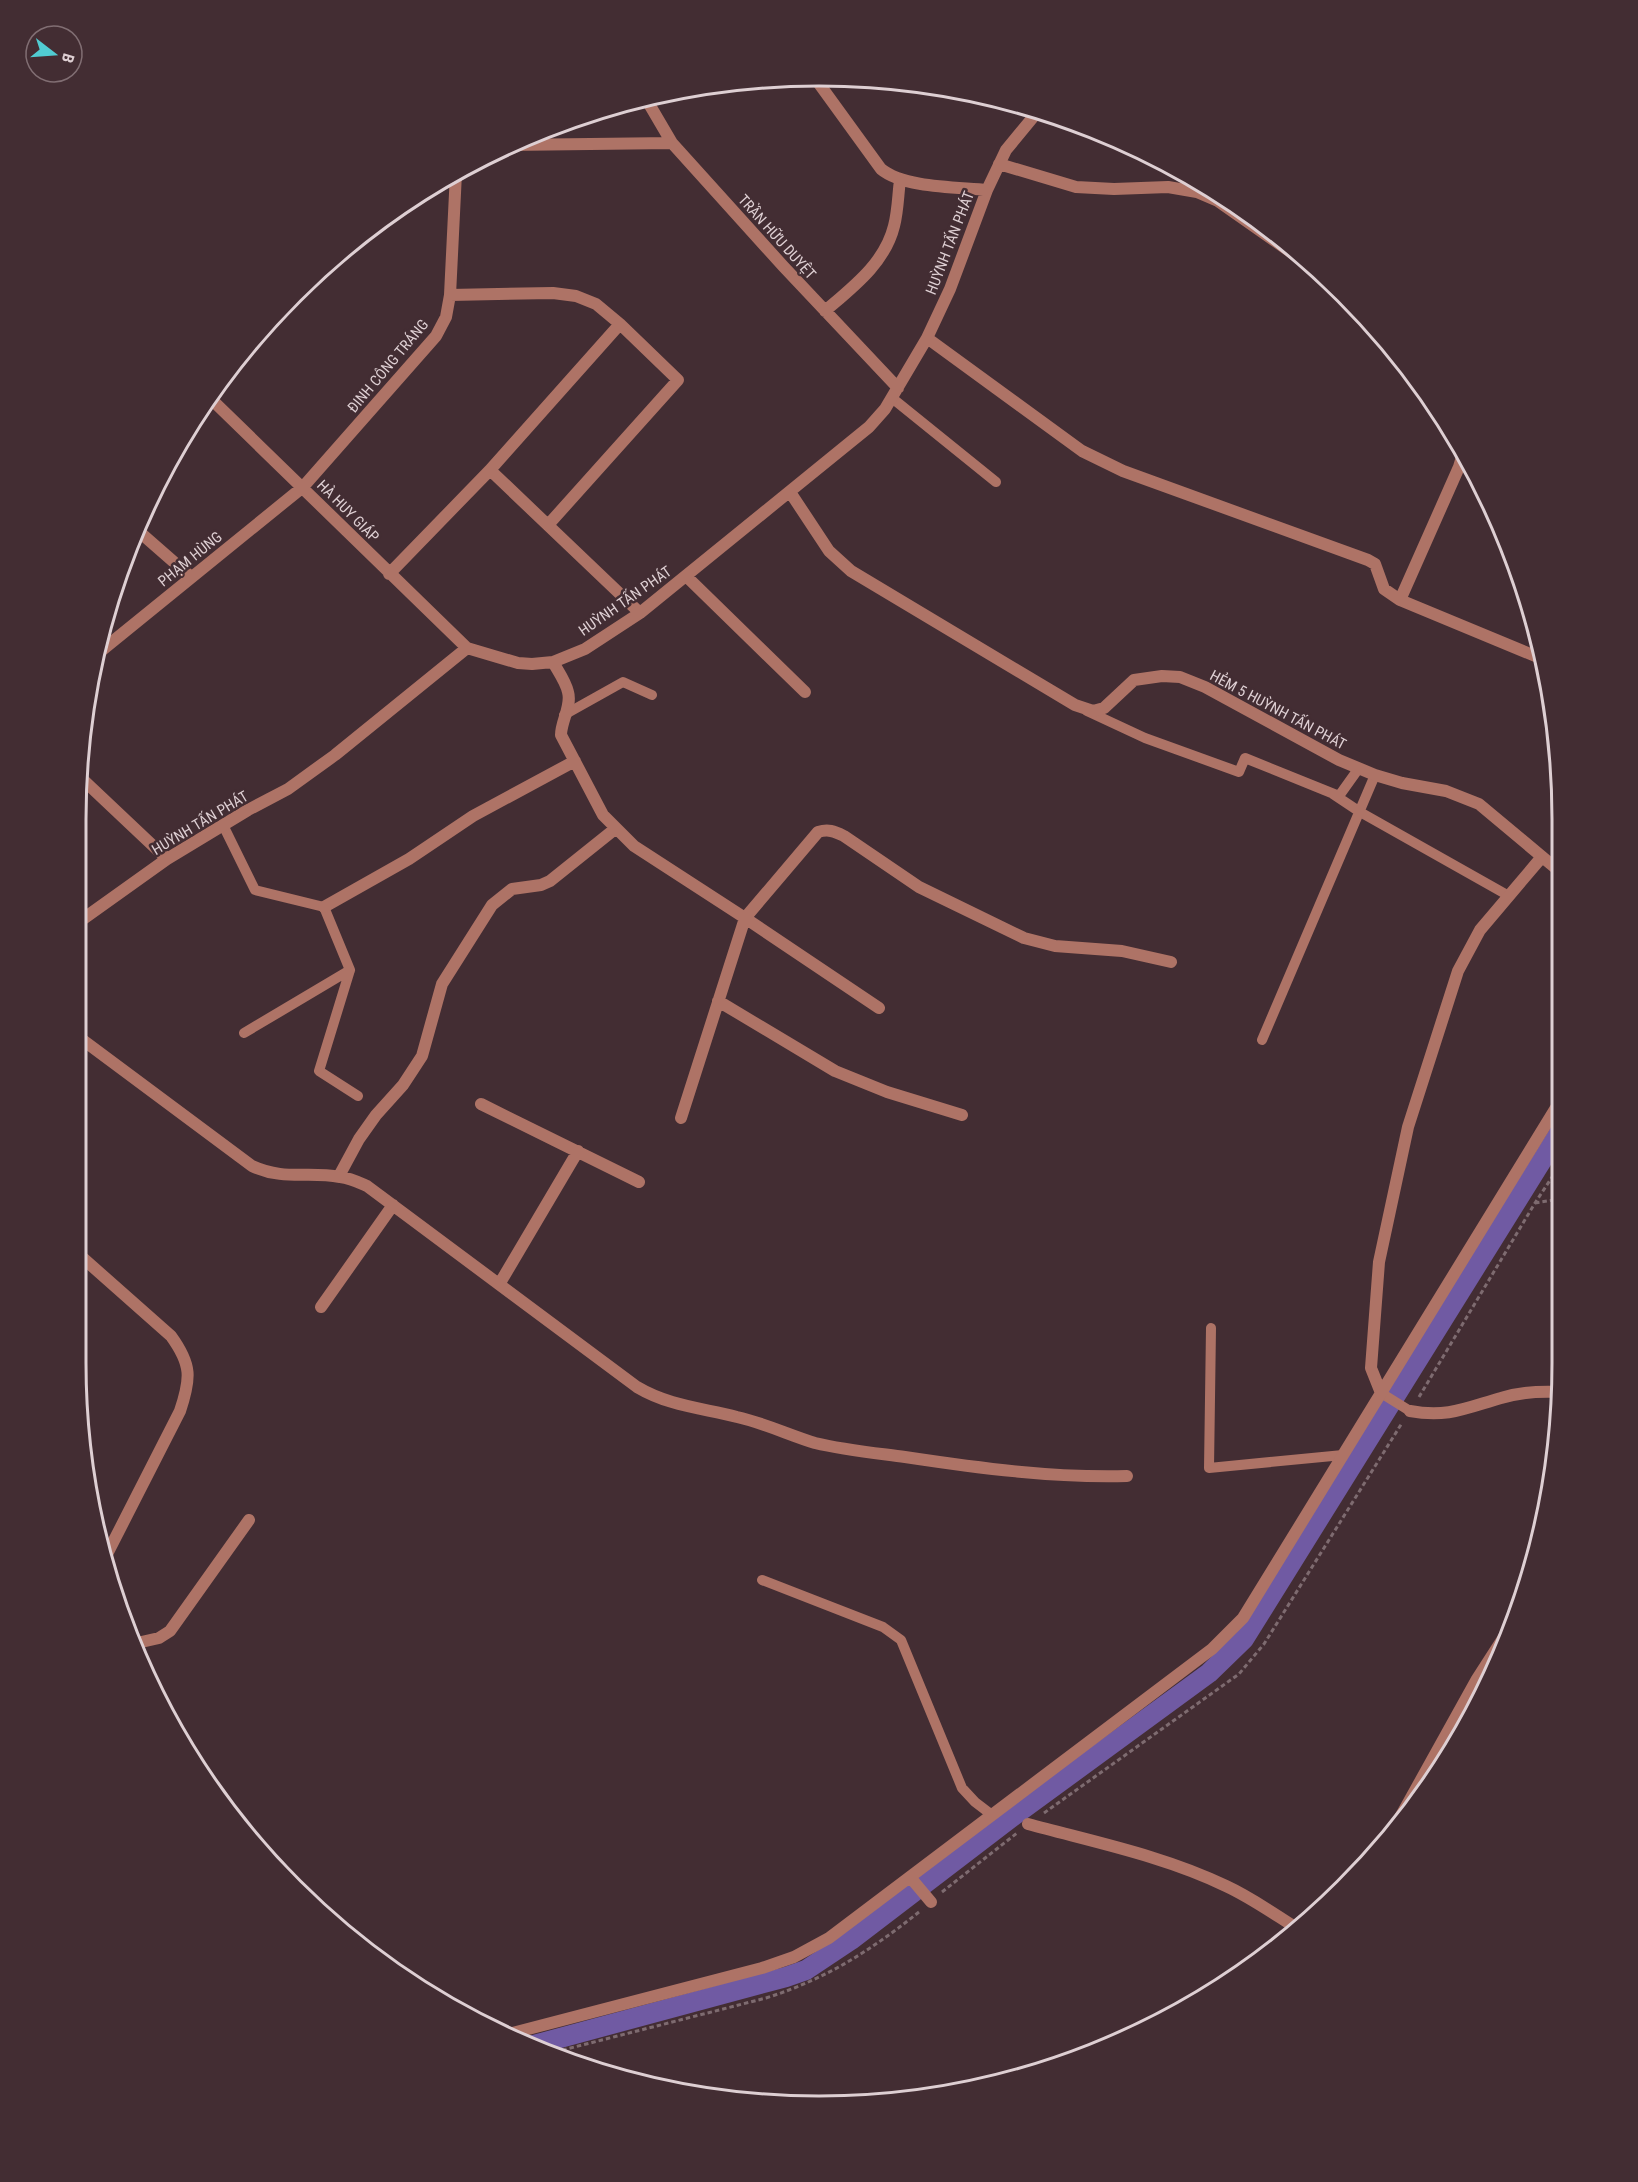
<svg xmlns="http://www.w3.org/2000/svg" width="1638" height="2182" viewBox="0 0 1638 2182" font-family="'Roboto Condensed',sans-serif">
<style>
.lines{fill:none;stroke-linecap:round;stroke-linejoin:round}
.canal{stroke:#705aa3;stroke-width:20}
.path{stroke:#7e6b70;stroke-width:3;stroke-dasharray:4.5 3;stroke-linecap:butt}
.service{stroke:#ae7366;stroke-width:10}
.minor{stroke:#ae7366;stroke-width:12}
.labels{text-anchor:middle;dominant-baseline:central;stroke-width:5;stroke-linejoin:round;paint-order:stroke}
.street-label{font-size:15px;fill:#decfd3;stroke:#432d33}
.rim{fill:none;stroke:#decfd3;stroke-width:3}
</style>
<rect width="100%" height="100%" fill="#432d33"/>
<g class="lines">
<!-- canal -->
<path class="canal" d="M534,2045L786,1977L806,1970L851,1940L1008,1820L1209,1673L1244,1639L1559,1133"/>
<!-- path -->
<path class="path" d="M1535,1203L1560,1199
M1419,1397L1535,1203L1560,1165
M1044,1813L1239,1674L1264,1644L1402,1423
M942,1892L1017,1833
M555,2052L766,1998C826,1979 870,1951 919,1912"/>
<!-- service -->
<path class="service" d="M892,398L996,482
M1087,711L1145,738L1239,772L1245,758L1339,796L1359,768
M564,715L623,682L652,695
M1333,794L1360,812L1509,896
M223,825L255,890L324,907L350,970L244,1033
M350,970L319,1071L358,1096
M1262,1040L1375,775
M1211,1328L1209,1468L1343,1455
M1381,1393L1410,1411
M762,1580L883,1627L901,1640L962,1788L975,1802L992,1815"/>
<!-- minor -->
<path class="minor" d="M815,78L881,169C904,188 957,187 987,190
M645,97L672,143L783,266L898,388
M508,145L672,143
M999,164L1076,187L1114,189L1168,187L1197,192L1218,201L1325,276
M450,295L553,293L576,296L596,304L620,324L678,380L548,525
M825,311C853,287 885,263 894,226C898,211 898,195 900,180
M927,338L1082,451L1123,471L1368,560L1375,564L1384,589L1400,600L1540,658
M208,396L467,648L518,663L532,664L553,662L585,649L640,613L869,427L885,409L927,338L950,289L987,190L1006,150L1039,110
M490,470L640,613
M790,492L829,551L851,571L1075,705L1093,711L1104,708L1134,680L1162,676L1180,677L1205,687L1339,760L1375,775L1402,783L1446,791L1479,804L1558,870
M135,528L191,577
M389,574L490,470L620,324
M686,576L805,692
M1400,600L1459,467L1462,457
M96,655L303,487L436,336L446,317L450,295L456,173
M553,662C558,671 566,682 568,692C572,706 561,721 561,735L603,815L634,846L745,918L879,1008
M77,774L167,859
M324,907L409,859L473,816L575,761
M76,924L167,859L248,810L288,789L335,755L467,648
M718,1001L835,1071L887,1092L962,1115
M76,1035L252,1166C285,1181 307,1171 340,1177C350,1178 358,1182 367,1186L637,1387C669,1406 702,1408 737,1417C764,1423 789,1435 815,1443C844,1450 875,1453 905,1457C978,1468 1053,1478 1127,1476
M481,1104L639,1182
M681,1118L745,918L818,832C828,829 834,831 844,836L919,887L1024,938L1055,946L1122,951L1171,962
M339,1176L359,1139L376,1115L403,1085L422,1056L442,984L492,905L512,889L541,885L550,881L615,829
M75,1251L171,1336C192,1365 191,1378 180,1411L103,1562
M500,1283L578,1151
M321,1307L393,1205
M1381,1393L1371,1368L1379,1262L1408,1127L1458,971L1480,930L1541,858
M1410,1411C1447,1418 1466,1408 1501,1398C1520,1392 1541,1391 1561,1392
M137,1643L159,1638L170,1631L249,1520
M1028,1824C1094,1842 1164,1856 1226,1886C1252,1898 1274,1914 1298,1929
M1387,1841L1477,1679L1504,1637
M910,1877L931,1902
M505,2035L762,1968L794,1957L829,1938L1212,1649L1243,1618L1559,1103"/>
</g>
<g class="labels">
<!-- street labels -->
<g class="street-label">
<text transform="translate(777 237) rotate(48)">TRẦN HỮU DUYỆT</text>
<text transform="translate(950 243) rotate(-69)">HUỲNH TẤN PHÁT</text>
<text transform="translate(388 366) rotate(-50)">ĐINH CÔNG TRÁNG</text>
<text transform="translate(348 511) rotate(45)">HÀ HUY GIÁP</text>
<text transform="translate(190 559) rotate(-39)">PHẠM HÙNG</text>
<text transform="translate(625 601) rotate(-35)">HUỲNH TẤN PHÁT</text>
<text transform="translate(1278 710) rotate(28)">HẺM 5 HUỲNH TẤN PHÁT</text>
<text transform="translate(200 823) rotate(-31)">HUỲNH TẤN PHÁT</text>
</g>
</g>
<!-- crop -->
<path d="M0 0H1638V2182H0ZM819 86H819A733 733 0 0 1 1552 819V1363A733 733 0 0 1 819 2096H819A733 733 0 0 1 86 1363V819A733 733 0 0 1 819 86Z" fill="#432d33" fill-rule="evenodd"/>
<path class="rim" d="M819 86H819A733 733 0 0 1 1552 819V1363A733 733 0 0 1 819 2096H819A733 733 0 0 1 86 1363V819A733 733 0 0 1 819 86Z"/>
<!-- north arrow -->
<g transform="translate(54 54) rotate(107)"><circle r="28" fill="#432d33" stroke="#816e73" stroke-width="1.5"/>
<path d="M0-4.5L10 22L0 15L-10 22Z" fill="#51ccd2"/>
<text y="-9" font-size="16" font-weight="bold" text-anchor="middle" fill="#decfd3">B</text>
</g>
</svg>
